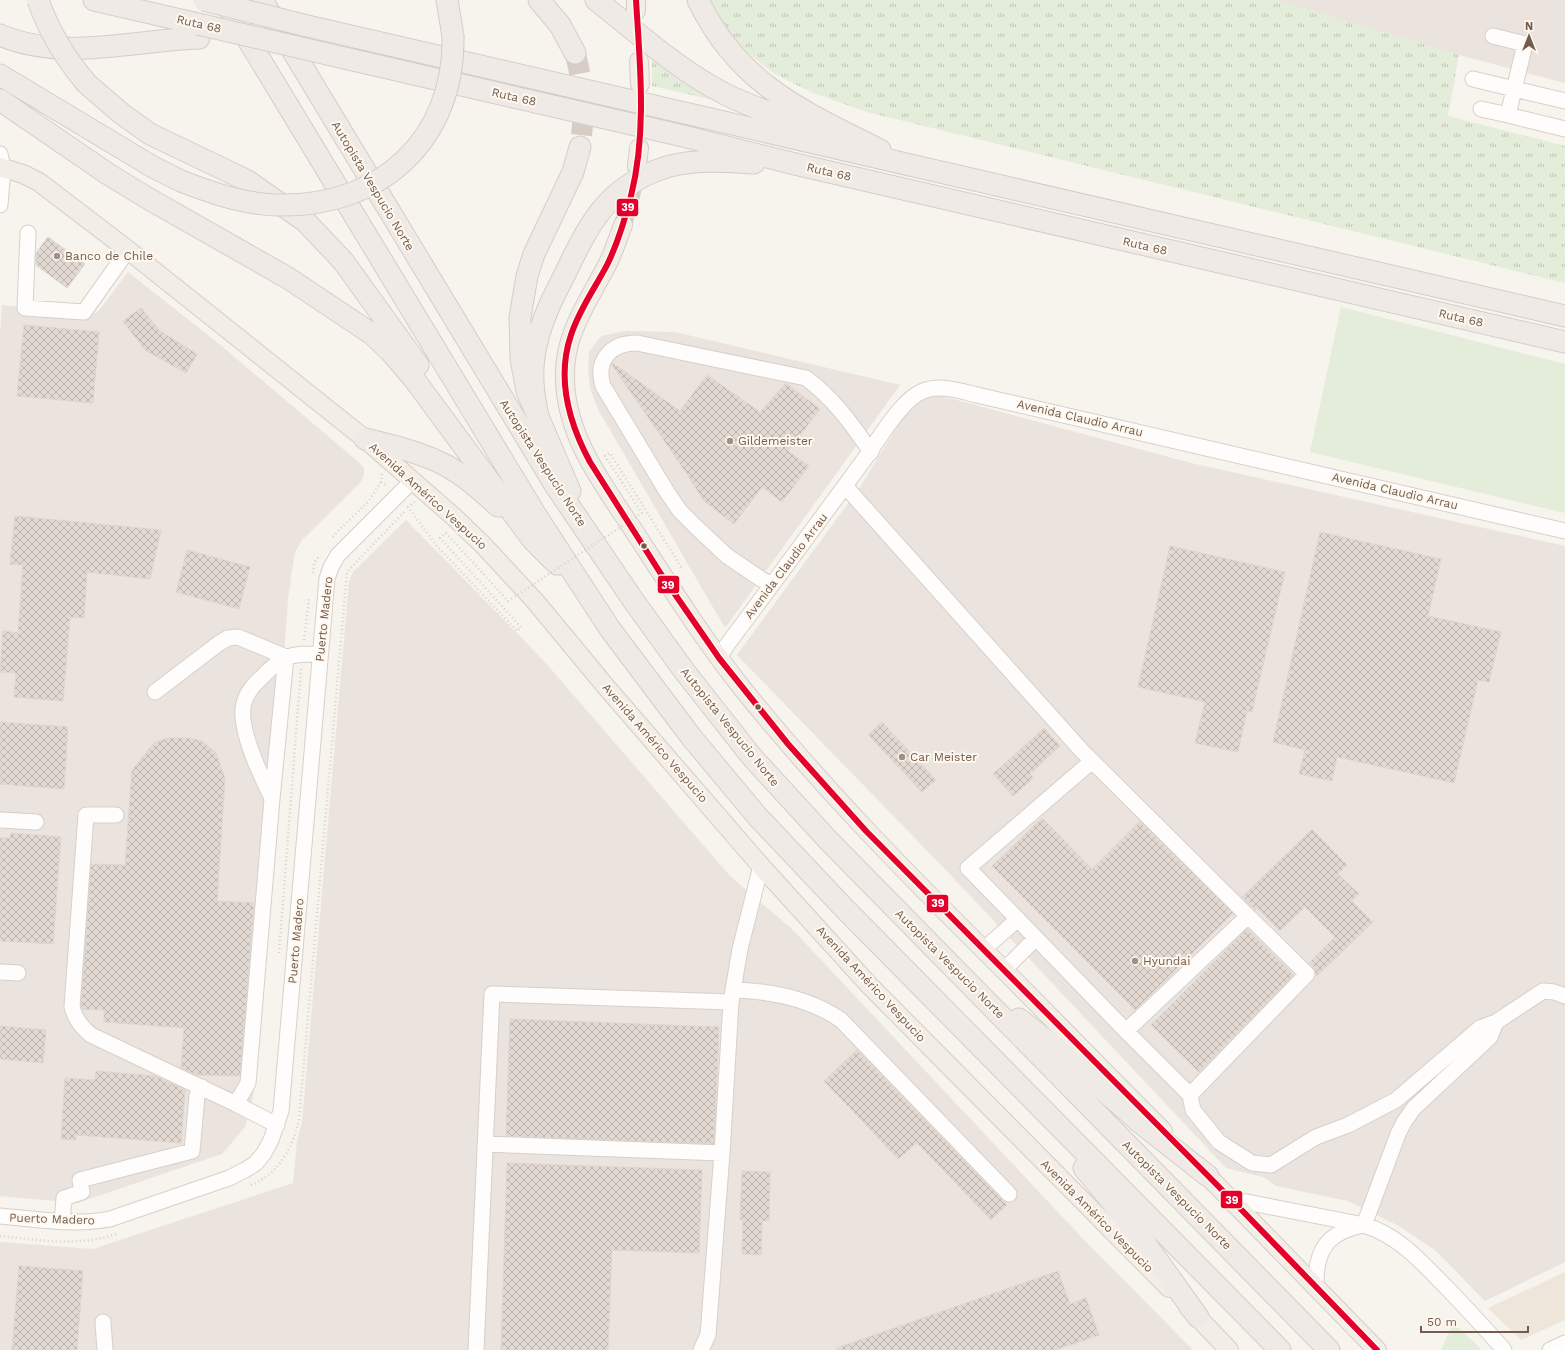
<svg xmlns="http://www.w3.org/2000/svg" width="1565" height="1350" viewBox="0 0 1565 1350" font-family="'Work Sans',sans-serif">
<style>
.residential{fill:#efe6db}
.industrial{fill:#eae3de}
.grass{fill:url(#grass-tufts)}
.park{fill:#e4edd9}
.building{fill:url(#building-cross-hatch);stroke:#dfd6d0}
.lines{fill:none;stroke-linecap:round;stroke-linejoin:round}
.major-tunnel{stroke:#d6cdc5;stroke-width:18;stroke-dasharray:18 9;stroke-linecap:butt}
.highway-tunnel{stroke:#d6cdc5;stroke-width:21;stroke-dasharray:21 10;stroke-linecap:butt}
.minor-casing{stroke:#d6d0cb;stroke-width:17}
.major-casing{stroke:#d5cdc8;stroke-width:20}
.highway-casing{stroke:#d5cdc8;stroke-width:23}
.path{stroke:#d8d1cc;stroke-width:2.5;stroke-dasharray:1 3;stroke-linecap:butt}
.minor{stroke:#fefdfc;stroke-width:15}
.major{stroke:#f2ede6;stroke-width:18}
.highway{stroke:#f0eae6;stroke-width:21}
.highway-bridge-casing{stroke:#d5cdc8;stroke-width:23;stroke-linecap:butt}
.path-bridge{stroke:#d8d1cc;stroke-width:2.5;stroke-dasharray:1 3;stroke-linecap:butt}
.highway-bridge{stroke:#f0eae6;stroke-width:21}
.bus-1-casing{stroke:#fef8ef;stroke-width:9}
.bus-1{stroke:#e4002b;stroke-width:6}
.poi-dot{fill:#a29086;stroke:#fef8ef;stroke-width:1.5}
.bus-dot{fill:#745b4e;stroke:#fef8ef;stroke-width:1.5}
.labels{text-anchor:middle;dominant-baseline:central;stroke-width:4;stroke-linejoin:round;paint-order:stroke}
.street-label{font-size:12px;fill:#745b4e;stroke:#fef8ef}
.poi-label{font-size:12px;fill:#745b4e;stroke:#fef8ef;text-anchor:start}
.line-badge{stroke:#fef8ef;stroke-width:1.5}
.badge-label{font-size:11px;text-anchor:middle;font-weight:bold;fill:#fff}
</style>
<defs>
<pattern id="grass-tufts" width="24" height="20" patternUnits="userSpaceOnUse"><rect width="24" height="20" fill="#e4edd9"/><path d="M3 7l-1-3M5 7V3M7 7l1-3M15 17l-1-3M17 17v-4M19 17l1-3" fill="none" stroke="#bdc3b2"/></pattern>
<pattern id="building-cross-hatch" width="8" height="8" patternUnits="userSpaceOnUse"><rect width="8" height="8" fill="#e1d9d2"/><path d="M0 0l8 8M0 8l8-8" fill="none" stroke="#bbb3ad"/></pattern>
</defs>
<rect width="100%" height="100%" fill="#f7f3ed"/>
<!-- residential -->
<path class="residential" d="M1565,1272V1320L1521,1340L1488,1308Z"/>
<!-- industrial -->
<path class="industrial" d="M1223,0H1565V83L1459,55Z
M128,272L219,344L355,459L364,468V475L360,483L302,540L295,552L291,576L288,599L253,1097L245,1127L222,1154L77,1203L0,1196V333L2,305L97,313Z
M626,331L675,332L900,385L725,628L599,411L591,391L588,371L589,352L601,336Z
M938,395L1191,463L1565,546V1262L1485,1301L1436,1251L1399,1226L1348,1201L1276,1186L1263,1177L1226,1168L944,868L737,655L860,487L911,404L921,397Z
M406,520L544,661L730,876L793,930L1086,1242L1193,1350H0V1242L93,1249L293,1183L297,1141L302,1122L349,582L353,572Z"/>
<!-- grass -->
<path class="grass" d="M708,0H1277L1459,55L1448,116L1565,146V283L867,112L813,93L773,73L739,46Z
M652,55L723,102L652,86Z"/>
<!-- park -->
<path class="park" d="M1341,307L1565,364V513L1310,452Z
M1453,1323L1478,1346L1481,1350H1441Z"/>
<!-- building -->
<path class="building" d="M48,237L85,264L67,288L36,265V253Z
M141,308L160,331L197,354L186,373L145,350L123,321Z
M24,325L99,332L93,403L17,396Z
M613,363L680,411L707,375L760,412L786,383L820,409L788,451L809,466L782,502L762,487L734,524L704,501L685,471L612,365Z
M15,516L161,530L150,579L87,572L84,618L70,617L63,701L14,697L16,673L0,672L3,631L18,633L23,565L10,564Z
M1320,532L1441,559L1428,616L1501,632L1489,682L1478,680L1454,783L1337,757L1332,781L1299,774L1305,750L1273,742Z
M1170,546L1285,572L1252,712L1247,711L1238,752L1195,743L1205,702L1138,687Z
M187,550L250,567L239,609L176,592Z
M0,722L68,727L64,789L0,784Z
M882,722L936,780L922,792L868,735Z
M1044,728L1060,746L1030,774L1034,778L1013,796L993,774Z
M168,738H188L202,741L216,753L225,778L217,901L254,903L240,1076L197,1075L181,1068L184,1028L104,1022V1010L82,1009L81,1006L91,864L125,865L132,770L154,743Z
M1042,818L1092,869L1140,821L1233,913L1135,1010L992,866Z
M1312,829L1347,865L1338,874L1359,894L1352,901L1373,922L1317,976L1314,968L1309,963L1335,937L1305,907L1280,931L1257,908L1255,910L1242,897Z
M11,833L61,837L53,944L0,941V838H10Z
M1247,929L1294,975L1199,1072L1151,1025Z
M510,1019L719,1027L714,1144L506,1136Z
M0,1026L46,1030L43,1063L0,1059Z
M857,1050L1007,1205L991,1220L917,1143L898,1159L824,1081Z
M96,1071L155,1076L185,1090L181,1143L76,1135V1140L61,1139L65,1078L95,1080Z
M507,1163L702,1170L699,1253L612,1250L608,1350H501Z
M742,1171L770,1172L769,1221H762L761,1255L742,1254L743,1220H740Z
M19,1266L83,1271L77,1350H12Z
M1058,1271L1070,1304L1086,1298L1099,1335L1056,1350H837V1348Z"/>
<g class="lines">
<!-- major-tunnel -->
<path class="major-tunnel" d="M623,225L631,196L636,172"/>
<!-- highway-tunnel -->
<path class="highway-tunnel" d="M575,53C584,85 585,115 580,147"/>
<defs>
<path id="minor" d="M1473,79L1565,101
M1481,109L1508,115L1525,44L1493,36
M1508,115L1565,129
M0,154L3,168L0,205
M28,233L25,308L84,312L128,250
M845,486L1082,751L1248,916L1126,1031L1190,1095L1193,1110L1219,1142L1252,1163L1271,1165L1316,1137L1348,1125L1396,1100L1480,1028L1496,1022
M772,585L761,579L727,556L696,527L680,511L667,492L603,386C595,360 611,343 637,343L806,378C834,399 851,423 871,452
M719,658L727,645C772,585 817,524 861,464C877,443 900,400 923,391C940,384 960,391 977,395L1565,531
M155,692L218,644L228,638L238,637L286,657L272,799L248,1083L236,1104
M1092,761L968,868L1126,1031
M272,798C261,776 237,727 244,703C247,691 255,684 263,676C285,654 290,654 320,654
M116,815H86L72,1007C75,1019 81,1027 91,1035L236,1104L277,1125
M0,820L36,822
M983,950L1018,919
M1004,970L1036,938
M0,972L18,973
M733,990C771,991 809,998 841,1020L1009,1194
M1190,1095L1307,974L1248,916
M485,1144L722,1153
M1231,1199L1364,1225C1400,1236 1422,1263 1448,1289C1467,1309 1486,1329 1504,1350
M0,1216C36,1219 74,1226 110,1219L229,1178L245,1170L256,1163L264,1153L271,1140L281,1111L327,579L331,567L338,555L413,480
M62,1222L64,1198L82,1192L80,1180L192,1151L197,1096L202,1087
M1316,1287C1315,1250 1327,1232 1364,1225L1398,1134L1404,1122L1414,1108L1490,1037L1496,1022L1543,991L1554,992L1565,996
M103,1322L105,1350
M476,1350L492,994L731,1002
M701,1350L708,1335L722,1153L731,1002L740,949L761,866
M1550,1350L1565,1343"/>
<path id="major" d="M636,0V11
M639,61L640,84
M637,166L639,148
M0,167L23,174L39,182L128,250L365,439L454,517L484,546L535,601L607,688L761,866L868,984L1169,1288
M623,225C618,238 614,251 608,263C589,301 563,334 565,379C566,439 606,488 638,537C671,588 704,640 742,688C823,789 914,881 1006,972C1058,1025 1111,1078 1163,1131
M1198,1166L1377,1350
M1188,1307L1229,1350"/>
<path id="highway" d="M94,0L198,24
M224,0L537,517L610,629L692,738L757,816L844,908L1280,1350
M262,0L555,485L633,600L685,672L752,757L828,840L1329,1350
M447,0L453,36
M539,0L560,25L575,53
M596,0C638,33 679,71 727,95C762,112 801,123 838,137
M698,0C738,84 802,111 880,150
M303,25L1565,316
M0,35C63,62 134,40 199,38
M353,60L679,135L795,164L1565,342
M0,75L153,167L181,181
M87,84L122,114L150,134L246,180L305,221L343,261L418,365
M0,100L108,174L149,199L288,278L372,334L390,351L414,379L532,539L557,564
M538,417C534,397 531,378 534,357C538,328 550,303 563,278C587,229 602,193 655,171C687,158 721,161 754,163
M365,439C390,445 415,451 439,462C461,472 481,490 498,506
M570,491L527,391L521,359L520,317L527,276L534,254L573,172L580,147
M1019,1019L1052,1045L1142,1124L1208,1176
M1084,1168L1137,1232L1198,1317"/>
</defs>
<!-- minor casing -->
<use href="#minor" class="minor-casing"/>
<!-- major casing -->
<use href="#major" class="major-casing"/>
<!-- highway casing -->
<use href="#highway" class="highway-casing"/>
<!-- path -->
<path class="path" d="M382,474L381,482L387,486
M415,502L408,507L436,545L517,631L521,627
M333,537L339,530L368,502L381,482
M313,573L314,563L319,556
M304,640L309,599
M279,953L301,669
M251,1185C278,1175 293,1147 299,1120L347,572L405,511
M0,1236C38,1240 80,1247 116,1234"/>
<!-- minor -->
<use href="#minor" class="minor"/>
<!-- major -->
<use href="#major" class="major"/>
<!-- highway -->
<use href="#highway" class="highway"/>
<defs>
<path id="highway-bridge" d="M38,0C49,32 65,58 87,84
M204,0L303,25
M198,24L353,60
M181,181C212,193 243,204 277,205C380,208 455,140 453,36"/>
</defs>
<!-- highway-bridge casing -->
<use href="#highway-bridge" class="highway-bridge-casing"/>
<!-- path-bridge -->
<path class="path-bridge" d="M521,627L440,538L446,533L508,601L642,513L605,456L610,453L683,570"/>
<!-- highway-bridge -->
<use href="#highway-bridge" class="highway-bridge"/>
<defs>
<path id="bus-1" d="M636,0C640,65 647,132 631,196C625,219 618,243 607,265C595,288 579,310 571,335C556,379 569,423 590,462L661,574L719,658L788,744L866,831L1231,1199L1377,1350"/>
</defs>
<!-- bus-1 casing -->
<use href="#bus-1" class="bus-1-casing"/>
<!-- bus-1 -->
<use href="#bus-1" class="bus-1"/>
</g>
<!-- markers -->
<g class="poi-dot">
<circle cx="57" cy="256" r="4"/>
<circle cx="730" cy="441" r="4"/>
<circle cx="902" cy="757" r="4"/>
<circle cx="1135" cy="961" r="4"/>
</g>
<g class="bus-dot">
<circle cx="644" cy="546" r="3.5"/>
<circle cx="758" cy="707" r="3.5"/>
</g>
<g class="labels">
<!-- street labels -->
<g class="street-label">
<text transform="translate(199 24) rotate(13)">Ruta 68</text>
<text transform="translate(514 97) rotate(13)">Ruta 68</text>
<text transform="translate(829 172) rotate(13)">Ruta 68</text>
<text transform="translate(373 186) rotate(59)">Autopista Vespucio Norte</text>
<text transform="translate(1145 246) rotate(13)">Ruta 68</text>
<text transform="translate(1461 318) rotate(13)">Ruta 68</text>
<text transform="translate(1080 418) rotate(13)">Avenida Claudio Arrau</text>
<text transform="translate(543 463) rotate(57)">Autopista Vespucio Norte</text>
<text transform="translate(1395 491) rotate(13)">Avenida Claudio Arrau</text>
<text transform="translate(428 496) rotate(42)">Avenida Américo Vespucio</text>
<text transform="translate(786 566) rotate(-53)">Avenida Claudio Arrau</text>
<text transform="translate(324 619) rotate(-84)">Puerto Madero</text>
<text transform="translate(730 727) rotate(51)">Autopista Vespucio Norte</text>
<text transform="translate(655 743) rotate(49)">Avenida Américo Vespucio</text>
<text transform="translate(296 941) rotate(-85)">Puerto Madero</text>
<text transform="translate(950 964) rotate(45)">Autopista Vespucio Norte</text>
<text transform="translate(871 984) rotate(47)">Avenida Américo Vespucio</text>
<text transform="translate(1177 1195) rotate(45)">Autopista Vespucio Norte</text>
<text transform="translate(1097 1216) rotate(45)">Avenida Américo Vespucio</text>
<text transform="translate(52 1219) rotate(2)">Puerto Madero</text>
</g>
<!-- poi labels -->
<g class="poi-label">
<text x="65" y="256">Banco de Chile</text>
<text x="738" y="441">Gildemeister</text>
<text x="910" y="757">Car Meister</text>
<text x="1143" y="961">Hyundai</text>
</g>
</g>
<g class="line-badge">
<rect x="616" y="198" width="23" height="19" rx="4" fill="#e4002b"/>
<rect x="657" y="575" width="23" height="19" rx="4" fill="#e4002b"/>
<rect x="926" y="894" width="23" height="19" rx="4" fill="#e4002b"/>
<rect x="1220" y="1190" width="23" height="19" rx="4" fill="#e4002b"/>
</g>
<g class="badge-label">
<text x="628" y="211">39</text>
<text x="668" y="589">39</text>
<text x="938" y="907">39</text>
<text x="1232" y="1204">39</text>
</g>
<!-- north arrow -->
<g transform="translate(1529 36)" stroke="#fef8ef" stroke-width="3" paint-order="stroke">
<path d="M0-3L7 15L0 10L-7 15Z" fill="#745b4e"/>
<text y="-6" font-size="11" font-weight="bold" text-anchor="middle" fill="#745b4e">N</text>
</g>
<!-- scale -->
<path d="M1421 1326v6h107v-6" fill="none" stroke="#745b4e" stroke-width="2"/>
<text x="1427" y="1326" font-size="12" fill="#745b4e" stroke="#fef8ef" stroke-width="3" paint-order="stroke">50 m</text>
</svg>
